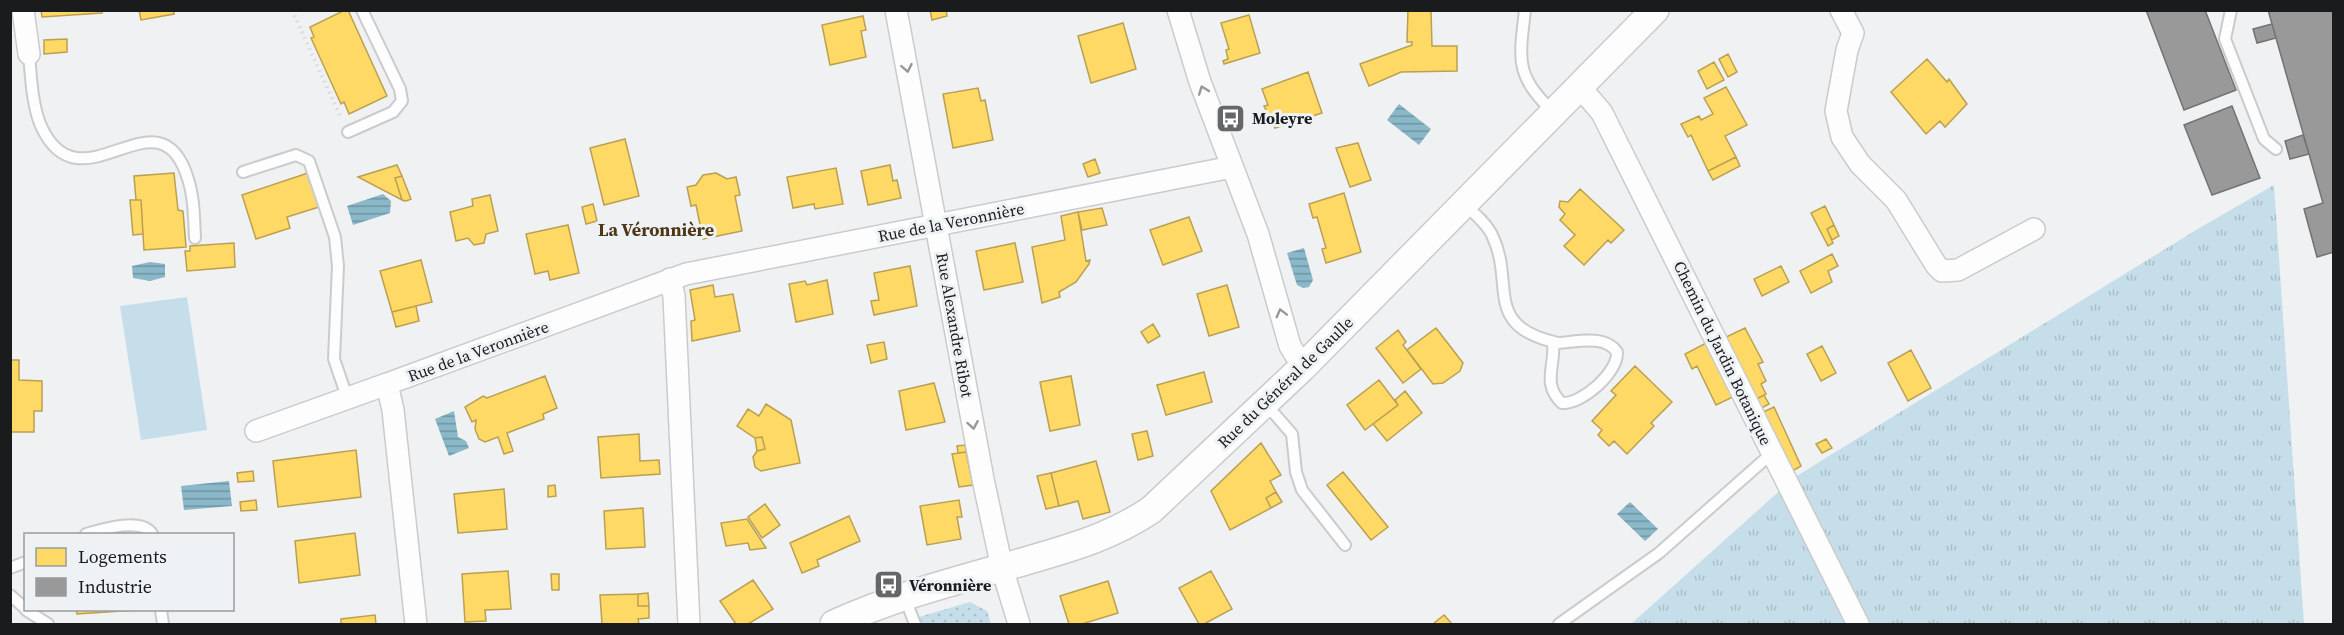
<svg xmlns="http://www.w3.org/2000/svg" width="2344" height="635" viewBox="0 0 2344 635" font-family="'Source Serif 4',serif">
<style>
.grass{fill:url(#grass-tufts)}
.park{fill:url(#park-dots)}
.garden{fill:#c5dee9}
.water{fill:url(#water-rules)}
.homes{fill:#ffd966;stroke:#baa050;stroke-width:1.5}
.industry{fill:#999;stroke:#737374;stroke-width:1.5}
.lines{fill:none;stroke-linecap:round;stroke-linejoin:round}
.service-casing{stroke:#cacbcd;stroke-width:14}
.minor-casing{stroke:#cacbcd;stroke-width:24}
.tertiary-casing{stroke:#cacbcd;stroke-width:30}
.path{stroke:#d9d9da;stroke-width:4;stroke-dasharray:1.5 4.5;stroke-linecap:butt}
.service{stroke:#fdfdfd;stroke-width:10}
.minor{stroke:#fdfdfd;stroke-width:21}
.tertiary{stroke:#fdfdfd;stroke-width:27}
.oneway{stroke:#979798}
.labels{text-anchor:middle;dominant-baseline:central;stroke-width:6;stroke-linejoin:round;paint-order:stroke}
.poi-label{font-size:16px;font-weight:bold;fill:#1a1b1c;stroke:#eef2f4;text-anchor:start}
.street-label{font-size:16px;fill:#1a1b1c;stroke:#eef2f4}
.neighbourhood-label{font-size:18px;font-weight:bold;fill:#4f3715;stroke:#eef2f4}
</style>
<defs>
<pattern id="grass-tufts" width="24" height="20" patternUnits="userSpaceOnUse" patternTransform="scale(1.5)"><rect width="24" height="20" fill="#c5dee9"/><path d="M3 7l-1-3M5 7V3M7 7l1-3M15 17l-1-3M17 17v-4M19 17l1-3" fill="none" stroke="#a9bec7"/></pattern>
<pattern id="park-dots" width="8" height="8" patternUnits="userSpaceOnUse" patternTransform="scale(1.5)"><rect width="8" height="8" fill="#c5dee9"/><path d="M2 2h.1M6 6h.1" fill="none" stroke="#a9bec7" stroke-width="1.8" stroke-linecap="round"/></pattern>
<pattern id="water-rules" width="6" height="5" patternUnits="userSpaceOnUse" patternTransform="scale(1.5)"><rect width="6" height="5" fill="#8ab8c8"/><path d="M0 2.5h6" fill="none" stroke="#7095a2"/></pattern>
</defs>
<rect width="100%" height="100%" fill="#eff1f3"/>
<!-- grass -->
<path class="grass" d="M2274,185L2304,624H1631L1795,477L2201,227Z"/>
<!-- park -->
<path class="park" d="M970,602L987,611L991,624H923L919,617Z"/>
<!-- garden -->
<path class="garden" d="M187,297L207,430L141,440L120,306Z"/>
<!-- water -->
<path class="water" d="M1399,104L1431,129L1419,145L1387,120Z
M383,194L391,201L390,213L353,225L347,206Z
M1304,248L1313,280L1309,287L1303,288L1297,285L1287,253Z
M150,262L165,264V277L150,281L133,278L132,266Z
M454,411L458,437L466,441L469,448L449,456L435,419Z
M229,481L232,506L184,510L181,486Z
M1630,502L1658,529L1645,541L1617,514Z"/>
<!-- homes -->
<path class="homes" d="M41,10H102V13L42,17Z
M139,10H174V14L141,20Z
M345,10H348L387,96L349,114L344,102L341,104L311,38L314,37L310,27Z
M930,10H946L947,16L932,20Z
M1408,10H1431L1432,46H1457V71L1401,72L1369,86L1360,64L1412,45V42H1407Z
M1249,15L1260,53L1224,64L1223,61L1228,59L1226,50L1229,49L1221,23Z
M863,16L866,30L861,31L866,57L830,65L822,25Z
M1123,23L1136,69L1091,83L1078,36Z
M67,39V52L44,54V40Z
M1728,54L1737,72L1728,77L1719,59Z
M1927,59L1947,82L1949,79L1967,104L1945,127L1940,121L1926,134L1891,92Z
M1714,62L1724,80L1707,89L1698,71Z
M1308,72L1322,113L1275,128L1264,106L1268,105L1262,89Z
M1726,87L1747,125L1725,136L1736,157L1708,171L1691,135L1688,137L1681,124L1699,116L1701,120L1713,114L1704,98Z
M978,88L981,101L985,100L993,140L953,148L943,94Z
M625,139L639,196L604,205L590,148Z
M1358,143L1371,180L1350,187L1336,148Z
M1736,157L1740,166L1713,180L1708,171Z
M1095,159L1100,173L1088,177L1083,164Z
M397,165L402,176L395,178L402,200L358,177Z
M890,165L893,181L897,180L901,198L868,205L861,171Z
M836,168L843,204L815,209L814,204L793,208L787,177Z
M174,173L178,210L183,211L186,247L144,250L141,200H136L134,176Z
M308,173L319,207L287,217L290,228L256,239L242,195Z
M716,173L727,179L736,177L740,195L735,196L742,231L703,239L696,205L691,206L687,187L696,185L703,175Z
M402,176L411,199L406,201L402,200L395,178Z
M1580,189L1624,230L1611,243L1608,240L1584,265L1564,246L1575,235L1560,220L1565,214L1559,207L1560,201L1568,202Z
M1344,193L1361,252L1326,263L1322,249L1326,248L1317,217L1313,218L1309,204Z
M490,195L498,231L486,234L484,243L474,245L468,238L456,241L450,212L473,206L472,199Z
M130,200H141L143,234L133,235Z
M593,204L597,221L586,224L582,207Z
M1825,206L1834,225L1827,229L1833,243L1828,246L1811,213Z
M1102,208L1107,225L1082,230L1078,212Z
M1078,212L1086,261L1090,260L1089,264L1076,282L1059,292L1060,297L1042,303L1032,247L1065,240L1061,216Z
M1189,217L1202,251L1163,265L1150,230Z
M568,225L579,273L550,280L548,271L535,274L526,234Z
M1834,225L1839,236L1832,240L1827,229Z
M234,243L235,267L187,271L185,251H190V246Z
M1015,243L1023,282L984,290L976,251Z
M1832,254L1838,266L1828,271L1832,282L1811,293L1800,271Z
M421,260L432,302L392,312L380,271Z
M910,266L917,306L874,315L871,301L879,300L874,273Z
M1781,266L1789,282L1762,296L1754,279Z
M827,280L833,314L796,322L789,284L805,281L807,285Z
M713,285L715,297L733,294L740,331L692,341L691,321L695,320L690,290Z
M1227,285L1239,327L1209,336L1197,294Z
M416,306L419,321L396,327L392,312Z
M1153,324L1160,336L1148,343L1141,332Z
M1436,328L1463,363L1460,371L1443,383L1433,384L1407,350Z
M1745,328L1763,362L1758,364L1766,381L1761,384L1766,394L1755,400L1724,338Z
M1398,330L1406,342L1403,345L1421,369L1403,383L1376,348Z
M884,342L887,359L871,363L867,345Z
M1708,342L1735,396L1716,405L1697,366L1692,369L1685,354Z
M1822,346L1836,373L1821,381L1807,354Z
M1911,350L1931,388L1908,401L1888,363Z
M10,360H19V380L42,381V411H34V432H10Z
M1635,366L1672,402L1651,423L1654,426L1627,454L1614,441L1609,446L1598,435L1602,430L1592,421L1616,395L1611,391Z
M1204,372L1212,402L1166,415L1157,385Z
M545,376L557,408L543,414L544,419L507,433L513,451L504,454L498,437L485,442L479,439L475,429L476,420L472,422L465,407L483,396L487,398Z
M1071,376L1080,425L1050,431L1040,382Z
M1379,380L1398,405L1365,430L1347,405Z
M934,383L945,422L906,430L899,391Z
M1405,391L1422,413L1387,441L1373,424L1398,405L1395,400Z
M1764,395L1769,404L1760,409L1755,400Z
M766,404L791,420L800,463L761,471L755,467L753,457L757,451L765,449L762,437L755,438L737,426L748,409L759,416Z
M1774,407L1801,466L1791,472L1761,413Z
M1147,431L1153,456L1138,460L1132,434Z
M639,434L640,461L659,460L660,474L601,478L598,437Z
M762,437L765,449L757,451L755,438Z
M1826,439L1832,448L1822,453L1816,444Z
M1261,443L1281,475L1270,481L1276,492L1266,498L1271,508L1230,530L1211,491Z
M965,445L966,452L958,453L957,446Z
M356,450L361,497L278,507L273,461Z
M966,452L973,485L959,487L952,454Z
M1096,461L1110,512L1083,519L1078,501L1059,506L1051,473Z
M253,471L254,481L238,482L237,473Z
M1343,472L1388,527L1371,540L1327,485Z
M1051,473L1059,506L1046,509L1037,476Z
M555,485L556,496L548,497V486Z
M504,489L507,529L458,533L454,494Z
M1276,492L1282,502L1271,508L1266,498Z
M256,500L257,510L241,511L240,502Z
M959,500L962,517H957L961,539L927,545L920,506Z
M765,504L780,525L762,538L748,517Z
M643,508L645,547L606,549L604,511Z
M849,516L860,541L817,560L819,566L802,573L790,543Z
M747,519L766,548L750,550L748,543L726,546L721,523Z
M355,533L360,575L299,583L295,541Z
M508,571L511,609L485,610L486,621L465,622L462,574Z
M1211,571L1232,609L1204,624H1199L1179,588Z
M551,574H559V590H552Z
M753,580L773,609L748,624H736L720,601Z
M1108,581L1118,613L1082,624H1069L1060,596Z
M648,593L649,606H638V594Z
M638,594V606H649V618L638,619L639,624H602L600,595Z
M76,610H137L77,614Z
M375,615L376,624H341V619Z
M1444,615L1452,624H1433Z"/>
<!-- industry -->
<path class="industry" d="M2146,10H2205L2236,90L2184,110Z
M2268,10H2334V252L2317,257L2304,209L2323,203Z
M2272,24L2276,38L2257,43L2253,29Z
M2232,106L2260,178L2212,195L2184,125Z
M2303,135L2309,154L2290,159L2285,141Z"/>
<g class="lines">
<defs>
<path id="service" d="M1525,10C1519,62 1515,75 1554,113
M2231,10L2225,39L2264,139L2276,149
M29,54C31,77 32,105 41,126C81,214 159,84 188,179C194,197 194,218 195,238
M348,132L393,112L402,101L400,89L362,10
M243,172L296,155L309,161L335,237L338,266L334,359L347,397
M1464,204C1474,213 1486,223 1492,235C1516,284 1481,326 1558,343C1576,342 1605,334 1617,352C1618,373 1582,404 1562,403C1541,384 1556,365 1553,342
M1265,403L1292,434L1296,472L1302,490L1345,545
M86,534C103,529 142,517 152,534
M10,568L26,562
M10,595L26,609
M904,596L915,624
M26,610L48,624
M161,610L163,624
M1559,624L1659,553L1772,453"/>
<path id="minor" d="M23,10L29,54
M896,10L983,479L1002,568L1019,624
M1178,10L1200,82L1258,234L1290,346L1303,367
M1841,10L1853,33L1847,50L1836,111L1842,137L1860,164L1896,200L1936,265L1942,271L1958,270L2034,229
M1580,87L1602,113L1858,624
M670,279L674,296L689,624
M256,431L387,384
M416,624L393,410L387,384L686,274L1232,167"/>
<path id="tertiary" d="M834,624C897,595 963,579 1029,560C1074,547 1112,536 1151,510L1303,367L1655,10"/>
</defs>
<!-- service casing -->
<use href="#service" class="service-casing"/>
<!-- minor casing -->
<use href="#minor" class="minor-casing"/>
<!-- tertiary casing -->
<use href="#tertiary" class="tertiary-casing"/>
<!-- path -->
<path class="path" d="M292,10L341,118"/>
<!-- service -->
<use href="#service" class="service"/>
<!-- minor -->
<use href="#minor" class="minor"/>
<!-- tertiary -->
<use href="#tertiary" class="tertiary"/>
</g>
<!-- one-way arrows -->
<defs><path id="oneway-chevron" d="M-2-3.5L2.5 0L-2 3.5" fill="none" stroke-width="1.6" stroke-linecap="round" stroke-linejoin="round" transform="scale(1.5)"/></defs>
<g class="oneway">
<use href="#oneway-chevron" transform="translate(907 68) rotate(79)"/>
<use href="#oneway-chevron" transform="translate(1203 90) rotate(-110)"/>
<use href="#oneway-chevron" transform="translate(1281 313) rotate(-104)"/>
<use href="#oneway-chevron" transform="translate(973 425) rotate(80)"/>
</g>
<!-- icons -->
<defs>
<symbol id="bus-square" viewBox="-11 -11 22 22"><rect x="-9" y="-9" width="18" height="18" rx="4" fill="#656667" stroke="#eef2f4"/><path d="M-5-6H5V4H4V6H2V4H-2V6H-4V4H-5ZM-3.5-4V0h7V-4ZM-3.5 1.2v1.5H-2V1.2ZM2 1.2v1.5H3.5V1.2Z" fill="#fff"/></symbol>
</defs>
<g fill-rule="evenodd">
<use href="#bus-square" x="1214" y="102" width="33" height="33"/>
<use href="#bus-square" x="872" y="568" width="33" height="33"/>
</g>
<g class="labels">
<!-- poi labels -->
<g class="poi-label">
<text x="1252" y="118">Moleyre</text>
<text x="909" y="585">Véronnière</text>
</g>
<!-- street labels -->
<g class="street-label">
<text transform="translate(951 222) rotate(-11)">Rue de la Veronnière</text>
<text transform="translate(955 325) rotate(80)">Rue Alexandre Ribot</text>
<text transform="translate(478 351) rotate(-20)">Rue de la Veronnière</text>
<text transform="translate(1723 353) rotate(64)">Chemin du Jardin Botanique</text>
<text transform="translate(1285 382) rotate(-44)">Rue du Général de Gaulle</text>
</g>
<!-- neighbourhood labels -->
<g class="neighbourhood-label">
<text x="656" y="229">La Véronnière</text>
</g>
</g>
<!-- border -->
<rect width="2344" height="635" fill="none" stroke="#1a1b1c" stroke-width="24"/>
<!-- legend -->
<rect x="24" y="533" width="210" height="78" fill="#eef2f4" stroke="#999c9e" stroke-width="1.5"/>
<rect x="36" y="548" width="30" height="18" fill="#ffd966" stroke="#999c9e" stroke-width="1.5"/>
<text x="78" y="563" font-size="18" fill="#1a1b1c">Logements</text>
<rect x="36" y="578" width="30" height="18" fill="#999999" stroke="#999c9e" stroke-width="1.5"/>
<text x="78" y="593" font-size="18" fill="#1a1b1c">Industrie</text>
</svg>
